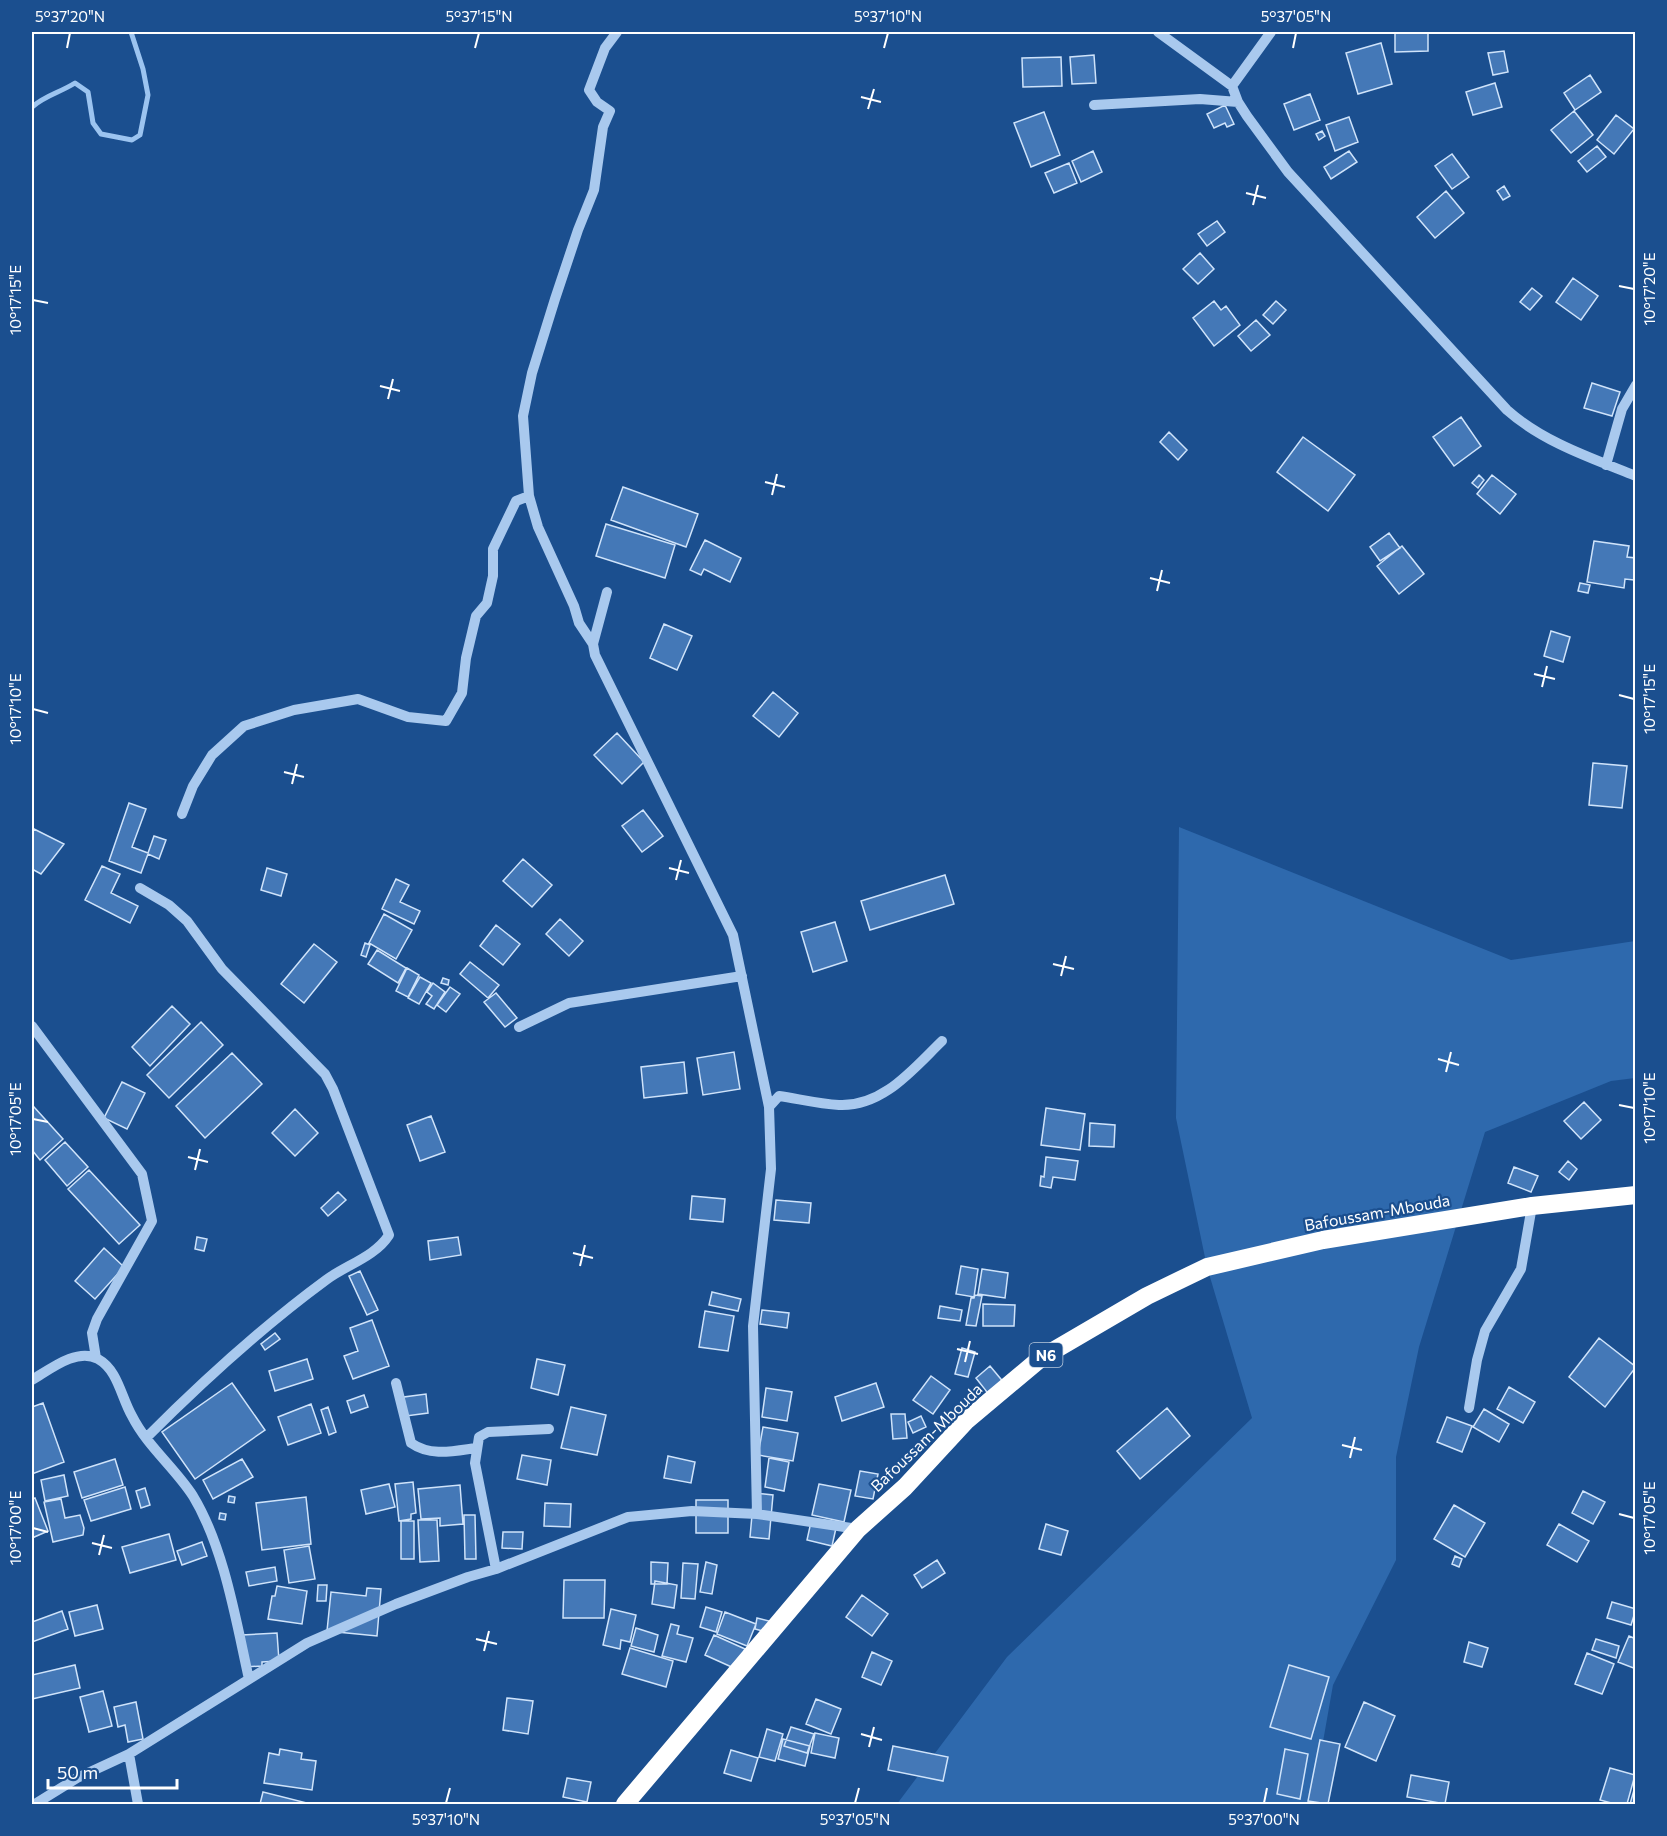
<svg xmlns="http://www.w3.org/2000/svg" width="1667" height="1836" viewBox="0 0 1667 1836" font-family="Commissioner,sans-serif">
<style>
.green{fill:#2e69ad}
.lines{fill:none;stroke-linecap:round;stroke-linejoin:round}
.stream{stroke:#9cc4f0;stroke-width:5}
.building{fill:#4478b7;stroke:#cfe3fa;stroke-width:1.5}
.minor{stroke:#a9c9ee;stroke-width:10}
.highway{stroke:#fff;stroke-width:18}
.ticks{fill:none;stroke:#fff;stroke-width:2}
.labels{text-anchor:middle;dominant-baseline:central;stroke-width:4.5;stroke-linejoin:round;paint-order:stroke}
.shield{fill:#1b4f8f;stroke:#bbcadd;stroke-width:1.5}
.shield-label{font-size:15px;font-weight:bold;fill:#fff}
.street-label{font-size:16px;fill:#fff;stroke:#1b4f8f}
.neatline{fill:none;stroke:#fff;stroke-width:2}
.ticks-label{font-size:15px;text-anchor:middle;fill:#fff}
</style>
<rect width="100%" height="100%" fill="#1b4f8f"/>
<!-- green -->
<path class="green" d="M1179,827L1511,960L1635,941V1078L1611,1081L1485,1132L1419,1347L1396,1457V1560L1333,1685L1312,1804H897L1007,1657L1252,1418L1207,1267L1176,1118Z"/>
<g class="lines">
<!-- stream -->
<path class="stream" d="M32,107C46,95 59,93 75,83L88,92L93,123L101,134L132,140L140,135L148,95L143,69L131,32"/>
</g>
<!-- building -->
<path class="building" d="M1395,32H1428V51L1395,52Z
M1381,43L1392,84L1358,94L1346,53Z
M1504,51L1508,72L1493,75L1488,53Z
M1094,55L1096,83L1072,84L1070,57Z
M1061,57L1062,86L1023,87L1022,58Z
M1590,75L1601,92L1575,110L1564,93Z
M1495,83L1502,107L1473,115L1466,92Z
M1310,94L1320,120L1294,130L1284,104Z
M1225,105L1234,124L1227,127L1225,123L1214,128L1207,114Z
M1574,111L1593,135L1571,153L1551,130Z
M1044,112L1060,155L1031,167L1014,123Z
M1616,115L1634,129L1614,154L1597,140Z
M1349,117L1358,142L1335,151L1326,125Z
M1322,131L1325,136L1319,140L1316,134Z
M1597,146L1606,157L1587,172L1578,161Z
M1093,151L1102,172L1081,182L1072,161Z
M1349,151L1357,162L1331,179L1324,167Z
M1452,154L1469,177L1452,189L1435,166Z
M1069,163L1077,183L1054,193L1045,173Z
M1504,186L1510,196L1503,200L1497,191Z
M1446,191L1464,213L1435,238L1417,217Z
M1217,221L1225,232L1207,246L1198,234Z
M1200,253L1214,269L1198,284L1183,269Z
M1573,278L1598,296L1581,320L1556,302Z
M1532,288L1542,296L1530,310L1520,302Z
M1214,301L1221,310L1226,306L1240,325L1214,346L1193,318Z
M1276,301L1286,310L1273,324L1263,315Z
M1256,320L1270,335L1251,351L1238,336Z
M1592,383L1620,392L1612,416L1584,408Z
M1461,417L1481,446L1454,466L1433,437Z
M1169,432L1187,450L1178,460L1160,442Z
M1303,437L1355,475L1328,511L1277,472Z
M1479,475L1484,480L1478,488L1472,483Z
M1492,475L1516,494L1500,514L1477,494Z
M623,487L698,514L686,547L611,520Z
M606,524L675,545L665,578L596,556Z
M1389,533L1400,548L1380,561L1370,547Z
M705,540L741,558L730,582L704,569L701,575L690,570Z
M1594,541L1629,546L1627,557L1636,558L1634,580L1625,579L1624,588L1587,582Z
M1402,546L1424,574L1399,594L1377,566Z
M1580,583L1590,585L1588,593L1578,591Z
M664,624L692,636L677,670L650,658Z
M1551,631L1570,637L1563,662L1544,656Z
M773,692L798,713L779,737L753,716Z
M617,733L644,762L622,784L594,755Z
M1593,763L1627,766L1622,808L1589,805Z
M129,803L146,809L132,847L148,853L154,836L166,840L159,859L148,854L141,873L109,861Z
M643,810L663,836L642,852L622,826Z
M34,829L64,844L41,874L32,869V832Z
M523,859L552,885L532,907L503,881Z
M102,866L120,874L111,893L138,906L130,923L85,900Z
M267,868L287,874L281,896L261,890Z
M945,875L954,904L870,930L861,901Z
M396,879L409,885L400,902L420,911L414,924L382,909Z
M384,914L412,930L396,959L369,943Z
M560,919L583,941L569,956L546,934Z
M835,922L847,961L813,972L801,932Z
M496,925L520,944L503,965L480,946Z
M365,943L370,945L366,957L361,955Z
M314,944L337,962L304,1003L281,984Z
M377,950L406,968L398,983L368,964Z
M470,962L499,985L488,998L460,974Z
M407,968L419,975L408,997L396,991Z
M420,977L431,983L419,1004L408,998Z
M443,978L449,980L448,985L441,983Z
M433,983L445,992L434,1009L426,1004L432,996L427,992Z
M450,987L460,994L446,1012L437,1005Z
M496,993L517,1018L505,1027L484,1002Z
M172,1006L190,1024L150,1066L132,1047Z
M201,1022L223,1045L169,1098L147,1075Z
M734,1052L740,1089L703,1095L697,1058Z
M232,1053L262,1084L205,1138L176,1106Z
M684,1062L687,1093L644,1098L641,1067Z
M122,1082L145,1093L127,1129L104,1118Z
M1584,1102L1601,1120L1581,1139L1564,1121Z
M34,1107L63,1139L40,1160L32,1150V1109Z
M1046,1108L1085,1114L1080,1150L1041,1145Z
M295,1109L318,1133L295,1156L272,1133Z
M431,1116L445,1152L420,1161L407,1125Z
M1090,1123L1115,1125L1114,1147L1089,1146Z
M65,1142L88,1167L67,1186L45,1160Z
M1046,1157L1078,1161L1075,1180L1053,1177L1051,1188L1040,1186L1041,1176L1044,1177Z
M1568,1161L1577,1169L1569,1180L1559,1172Z
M1514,1167L1538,1176L1531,1192L1508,1183Z
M89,1170L140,1225L119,1244L68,1189Z
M338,1192L346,1200L328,1216L321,1208Z
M692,1196L725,1199L723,1222L690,1219Z
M776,1200L811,1203L809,1223L774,1220Z
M197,1237L207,1239L204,1251L195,1249Z
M458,1237L461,1255L430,1260L428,1241Z
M104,1248L124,1267L95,1299L75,1281Z
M961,1266L978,1269L974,1297L956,1294Z
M982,1269L1008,1273L1005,1298L978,1294Z
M360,1271L378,1310L367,1315L349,1276Z
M712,1292L741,1299L738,1311L709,1305Z
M975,1295L982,1296L976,1326L966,1325L971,1298H974Z
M983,1304L1015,1305L1014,1326H983Z
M940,1306L962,1310L960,1321L938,1318Z
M762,1310L789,1313L787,1328L760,1324Z
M705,1311L734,1316L728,1351L699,1347Z
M372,1320L389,1366L353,1379L344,1356L358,1351L350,1328Z
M275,1333L280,1339L265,1350L261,1344Z
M1599,1338L1636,1367L1605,1407L1569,1377Z
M962,1348L975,1352L968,1377L955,1374Z
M307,1359L313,1379L275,1391L269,1371Z
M537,1359L565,1365L558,1395L531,1388Z
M990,1366L1005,1384L990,1396L976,1378Z
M931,1376L950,1390L933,1414L913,1400Z
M232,1383L265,1430L195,1479L162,1432Z
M876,1383L884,1407L842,1421L835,1397Z
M1509,1387L1535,1402L1523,1423L1497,1409Z
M766,1388L792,1392L787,1421L762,1417Z
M426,1394L428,1413L406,1416L404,1397Z
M364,1395L368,1407L351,1413L347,1401Z
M43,1403L64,1462L32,1474V1407Z
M311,1404L321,1433L288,1445L278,1417Z
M328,1407L336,1432L329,1435L321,1410Z
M571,1407L606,1415L597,1455L561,1448Z
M1167,1408L1190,1436L1140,1479L1117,1451Z
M1484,1409L1509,1424L1499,1442L1473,1427Z
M891,1414H905L907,1438L893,1439Z
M921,1416L926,1427L913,1433L908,1422Z
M1447,1417L1472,1426L1462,1452L1437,1442Z
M763,1427L798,1433L793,1461L758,1455Z
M522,1455L551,1460L547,1485L517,1479Z
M668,1456L695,1462L691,1483L664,1478Z
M769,1458L789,1462L784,1491L765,1487Z
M115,1459L123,1485L82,1498L74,1472Z
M242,1459L253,1477L213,1499L203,1480Z
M860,1471L878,1474L873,1499L855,1496Z
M64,1475L68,1496L45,1501L41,1480Z
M413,1482L416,1513L411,1514V1519L399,1521L395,1484Z
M389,1484L395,1507L366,1514L361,1490Z
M819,1484L851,1490L844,1522L812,1515Z
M460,1485L463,1524L440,1526V1518L421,1519L418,1489Z
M125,1487L131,1509L91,1521L84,1500Z
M145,1488L150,1505L141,1508L136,1491Z
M1583,1491L1605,1502L1593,1524L1572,1513Z
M754,1493L773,1495L769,1539L750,1537Z
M229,1496L235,1497L234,1503L228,1502Z
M306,1497L311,1544L262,1550L256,1503Z
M35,1498L48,1531L32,1538V1499Z
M61,1499L65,1518L80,1515L84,1528L83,1535L53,1542L44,1502Z
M696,1500H728V1533H696Z
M545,1503L571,1504L570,1527L544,1526Z
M1454,1505L1485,1523L1465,1557L1434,1539Z
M220,1513L226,1514L225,1520L219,1519Z
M464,1515H475L476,1559H465Z
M418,1520H437L439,1561L420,1562Z
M401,1521H414V1559H401Z
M811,1522L836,1528L832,1546L807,1540Z
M1046,1524L1068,1531L1061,1555L1039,1549Z
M1559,1524L1589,1541L1577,1562L1547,1545Z
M503,1532H523L522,1549L502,1548Z
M169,1534L176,1560L130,1573L122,1547Z
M202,1542L207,1556L182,1565L177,1551Z
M309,1546L315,1579L289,1583L284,1550Z
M1455,1556L1462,1559L1459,1567L1452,1564Z
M937,1560L945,1573L922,1588L914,1575Z
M651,1562L668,1563L667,1584H651Z
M706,1562L717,1565L712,1594L700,1592Z
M683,1563L698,1564L695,1599L681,1598Z
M275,1567L277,1581L249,1586L246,1572Z
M564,1580H605L604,1618H563Z
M655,1581L677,1585L674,1608L652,1604Z
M318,1585H327L326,1601H317Z
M277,1586L307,1591L302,1624L268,1619L272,1596H275Z
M367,1588L381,1589L377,1636L327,1631L331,1592L366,1596Z
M862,1595L888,1614L872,1636L846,1617Z
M1612,1602L1636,1609L1631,1625L1607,1618Z
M97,1605L103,1629L75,1636L69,1612Z
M706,1607L722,1612L716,1632L700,1627Z
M611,1609L636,1615L630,1642L621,1640L620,1649L603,1645Z
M62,1611L68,1629L32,1642V1622Z
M725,1612L756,1624L747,1646L717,1634Z
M757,1618L773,1622L770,1633L755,1629Z
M671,1624L679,1626L677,1634L693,1638L686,1662L662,1656Z
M636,1628L658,1635L654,1652L631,1646Z
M277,1633L279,1661L262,1662V1666L243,1667L242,1635Z
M714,1635L745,1649L736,1669L705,1655Z
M1629,1636L1636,1639V1669L1618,1662Z
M1596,1639L1619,1646L1616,1658L1592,1650Z
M1469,1642L1488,1648L1482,1667L1464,1662Z
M630,1648L673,1661L666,1687L622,1674Z
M872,1652L892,1661L881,1685L862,1677Z
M1587,1653L1614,1664L1602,1694L1575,1684Z
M75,1665L80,1688L32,1699V1675Z
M1289,1665L1329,1677L1311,1739L1270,1727Z
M103,1691L112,1726L89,1732L80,1697Z
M507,1698L533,1701L528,1734L503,1730Z
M816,1699L841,1709L831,1734L806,1724Z
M136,1702L143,1739L128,1742L125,1725L118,1727L114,1707Z
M1364,1702L1395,1716L1376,1761L1345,1747Z
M791,1727L814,1734L807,1753L784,1746Z
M767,1729L783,1734L775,1761L759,1757Z
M815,1733L839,1738L835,1758L811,1753Z
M783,1739L810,1746L805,1766L778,1759Z
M1320,1740L1340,1744L1328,1804L1308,1801Z
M893,1746L948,1757L943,1781L888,1770Z
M280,1749L302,1753L301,1759L316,1761L312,1790L264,1783L269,1753L279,1755Z
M1285,1749L1308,1754L1300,1799L1277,1794Z
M731,1750L758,1758L751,1781L724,1773Z
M1610,1768L1635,1775L1627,1804H1615L1600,1800Z
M1411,1775L1449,1782L1445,1804L1407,1797Z
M567,1778L591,1782L587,1802L563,1797Z
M1636,1783V1804H1630Z
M263,1792L307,1803V1804H260Z"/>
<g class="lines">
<!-- minor -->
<path class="minor" d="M1158,32L1232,86L1238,102L1247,116L1288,172L1507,410C1543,442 1591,458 1636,476
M1232,86L1271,32
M1094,105L1200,99L1238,102
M1606,465L1622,409L1636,385
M607,592L593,644L595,655L733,935L769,1107L771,1169L753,1326L757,1514
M593,644L579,623L574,606L538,527L529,496L523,416L532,373L555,299L578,230L594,190L603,127L610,111L597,102L589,90L605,48L617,32
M182,814L193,786L212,755L244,726L294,710L358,699L408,717L446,721L462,693L466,658L476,616L487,603L493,576V549L516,501L529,496
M140,888L169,905L187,921L222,969L325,1074L333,1089L389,1235C375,1257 346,1265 326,1280C262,1327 203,1381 147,1437
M32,1026L142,1174L152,1221L97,1319L92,1333L96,1358
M519,1027L569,1003L742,976
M769,1107L779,1096C799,1099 819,1104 839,1105C883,1107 913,1069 942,1041
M32,1380C49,1370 77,1347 98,1359C118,1370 121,1397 132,1416C147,1446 175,1468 193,1496C224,1547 236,1621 249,1679
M396,1383L411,1443C431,1457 454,1451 476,1448
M1469,1408L1477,1360L1485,1331L1521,1269L1532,1206
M496,1569L475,1463L479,1437L488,1432L549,1429
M129,1754L138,1804
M35,1804L77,1778L129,1754L307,1643L396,1604L468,1577L496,1569L628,1517L692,1511L757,1514L858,1529"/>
<!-- highway -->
<path class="highway" d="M625,1804L858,1529L905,1487L967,1420L1041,1358L1147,1296L1207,1267L1323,1240L1532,1206L1636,1195"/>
</g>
<!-- ticks -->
<path class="ticks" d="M67,48L70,33M475,48L479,33M884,48L888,33M1293,48L1296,33M861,97L881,102M868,109L874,89M1246,193L1266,198M1253,205L1258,185M1619,286L1634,289M33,300L48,303M380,386L400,391M388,399L393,379M765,482L785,487M772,495L777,474M1150,578L1170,583M1157,591L1162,570M1534,674L1555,679M1542,687L1547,666M1619,695L1634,699M33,709L48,713M284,772L304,777M292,784L297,764M669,868L689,873M676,880L681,860M1053,964L1074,969M1061,976L1066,956M1438,1059L1459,1065M1446,1072L1451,1052M1619,1105L1634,1108M33,1119L48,1122M188,1157L208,1162M195,1170L200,1149M573,1253L593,1258M580,1266L585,1245M957,1349L978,1354M965,1362L970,1341M1342,1445L1362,1450M1350,1458L1355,1437M1619,1514L1634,1518M33,1528L48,1532M92,1543L112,1548M99,1555L104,1535M476,1639L497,1644M484,1651L489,1631M861,1734L882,1740M869,1747L874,1727M446,1803L450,1788M855,1803L859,1788M1264,1803L1267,1788"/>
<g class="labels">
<!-- shield labels -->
<rect class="shield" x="1029.5" y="1343" width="33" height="24" rx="4.5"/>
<g class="shield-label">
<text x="1046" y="1355">N6</text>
</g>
<!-- street labels -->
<g class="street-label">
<text transform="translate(1377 1212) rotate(-10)">Bafoussam-Mbouda</text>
<text transform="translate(926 1437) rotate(-44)">Bafoussam-Mbouda</text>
</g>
</g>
<!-- border -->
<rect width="1667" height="1836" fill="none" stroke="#1b4f8f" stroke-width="66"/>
<!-- scale -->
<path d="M48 1779v9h129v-9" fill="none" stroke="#ffffff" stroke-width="3"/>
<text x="57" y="1779" font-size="18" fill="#ffffff" stroke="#1b4f8f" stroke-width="4.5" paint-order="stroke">50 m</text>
<rect x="33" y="33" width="1601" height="1770" class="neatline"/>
<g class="ticks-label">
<text x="70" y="22">5°37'20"N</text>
<text x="479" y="22">5°37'15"N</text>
<text x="888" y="22">5°37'10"N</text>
<text x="1296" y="22">5°37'05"N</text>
<text transform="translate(1650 289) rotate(-90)" y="5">10°17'20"E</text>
<text transform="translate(16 300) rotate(-90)" y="5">10°17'15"E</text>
<text transform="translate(1650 699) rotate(-90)" y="5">10°17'15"E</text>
<text transform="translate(16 709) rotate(-90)" y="5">10°17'10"E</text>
<text transform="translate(1650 1108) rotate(-90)" y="5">10°17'10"E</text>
<text transform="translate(16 1119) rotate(-90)" y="5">10°17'05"E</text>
<text transform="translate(1650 1518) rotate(-90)" y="5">10°17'05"E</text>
<text transform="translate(16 1528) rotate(-90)" y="5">10°17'00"E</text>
<text x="446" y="1825">5°37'10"N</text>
<text x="855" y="1825">5°37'05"N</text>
<text x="1264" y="1825">5°37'00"N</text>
</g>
</svg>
